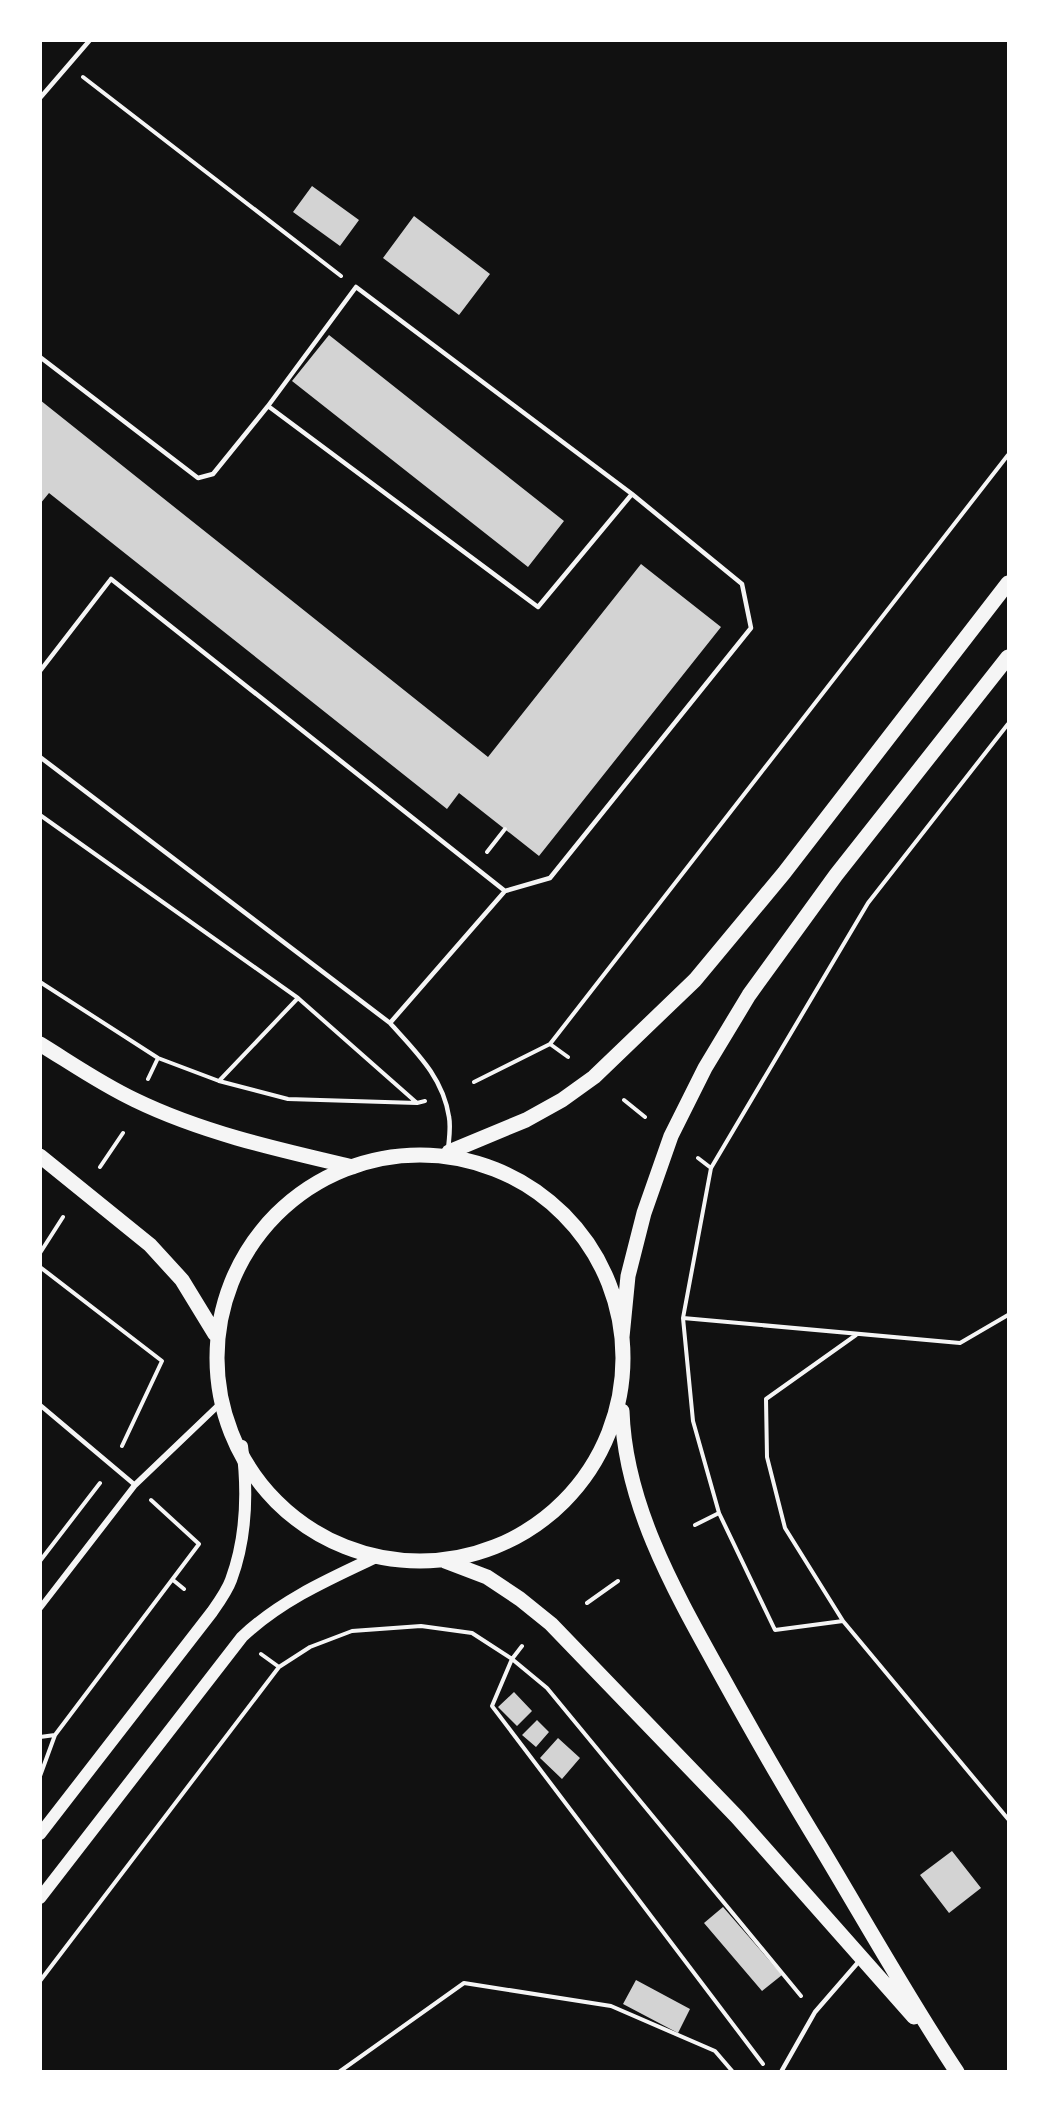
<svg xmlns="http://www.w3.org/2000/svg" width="1049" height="2112" viewBox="0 0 1049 2112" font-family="'IBM Plex Sans',sans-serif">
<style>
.building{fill:#d3d3d3}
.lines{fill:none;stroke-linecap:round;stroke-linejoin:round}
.path{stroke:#f5f5f5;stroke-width:4}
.service{stroke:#f5f5f5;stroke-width:4.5}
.minor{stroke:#f5f5f5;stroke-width:6}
.secondary{stroke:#f5f5f5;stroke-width:12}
.primary{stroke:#f5f5f5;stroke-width:15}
</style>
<rect width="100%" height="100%" fill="#111"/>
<!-- building -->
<path class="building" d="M312,186L359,220L340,246L293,212Z
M414,216L490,274L459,315L383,258Z
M329,335L564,521L528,567L292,381Z
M40,400L488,757L641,564L721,627L539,856L459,793L447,809L49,493L40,504Z
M514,1692L532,1711L517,1726L498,1707Z
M537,1720L549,1732L536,1747L522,1735Z
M558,1738L580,1758L562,1779L540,1758Z
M952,1851L981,1888L949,1913L920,1875Z
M723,1907L782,1975L762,1991L704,1923Z
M636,1980L690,2009L678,2033L623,2004Z"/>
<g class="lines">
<!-- path -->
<path class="path" d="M83,77L341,276
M1008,724L868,903L711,1168L683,1318L693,1421L719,1513L775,1630L843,1621L1008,1819
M40,815L298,998L417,1103
M487,852L505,829
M40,982L158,1058L219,1081L288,1099L417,1103L425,1101
M550,1044L568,1057
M148,1079L158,1058
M219,1081L298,998
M474,1082L550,1044L1008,455
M624,1100L645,1117
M698,1158L711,1168
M100,1167L123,1133
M40,1253L63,1217
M40,1267L162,1361L122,1446
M683,1318L960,1343L1008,1315
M695,1525L719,1513
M40,1561L100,1483
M173,1580L184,1589
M587,1603L618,1581
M843,1621L785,1528L767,1457L766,1399L856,1335
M522,1646L512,1659L492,1706L763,2064
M261,1654L279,1667
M40,1737L55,1735
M40,1776L55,1735L199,1544L151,1500
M40,1981L279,1667L310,1647L352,1631L421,1626L472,1633L512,1659L547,1688L801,1996
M339,2072L464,1983L611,2006L715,2051L733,2072"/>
<!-- service -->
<path class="service" d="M40,98L90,40
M40,357L198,478L213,474L268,406L538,607L632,494L742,584L751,628L550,878L505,891L111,579L40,671
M268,406L356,287L632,494
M40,757L390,1023C416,1052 443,1077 449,1117C451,1127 449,1139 448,1150
M390,1023L505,891
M40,1405L135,1485
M781,2072L815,2012L861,1959"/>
<!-- minor -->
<path class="minor" d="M40,1608L135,1485L225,1399"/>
<!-- secondary -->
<path class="secondary" d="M40,1834L212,1612C219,1602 227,1591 231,1580C247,1537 248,1492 242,1446
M40,1898L242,1637C280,1601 327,1580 374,1558"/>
<!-- primary -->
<path class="primary" d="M40,1044C71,1063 101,1084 135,1100C203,1133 280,1150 353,1167
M449,1152L526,1120L562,1100L594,1077L695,980L784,873L1008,583
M217 1358a203 203 0 1 1 406 0a203 203 0 1 1-406 0Z
M40,1156L150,1245L182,1280L215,1334
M622,1337L628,1276L644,1213L671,1136L705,1068L749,995L836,875L1008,657
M622,1411C625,1505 675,1592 720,1673C752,1731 785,1789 820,1846C865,1921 908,1998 957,2072
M445,1561L487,1577L520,1599L551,1624L737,1817L914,2017"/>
</g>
<!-- border -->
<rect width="1049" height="2112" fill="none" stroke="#ffffff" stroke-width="84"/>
</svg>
